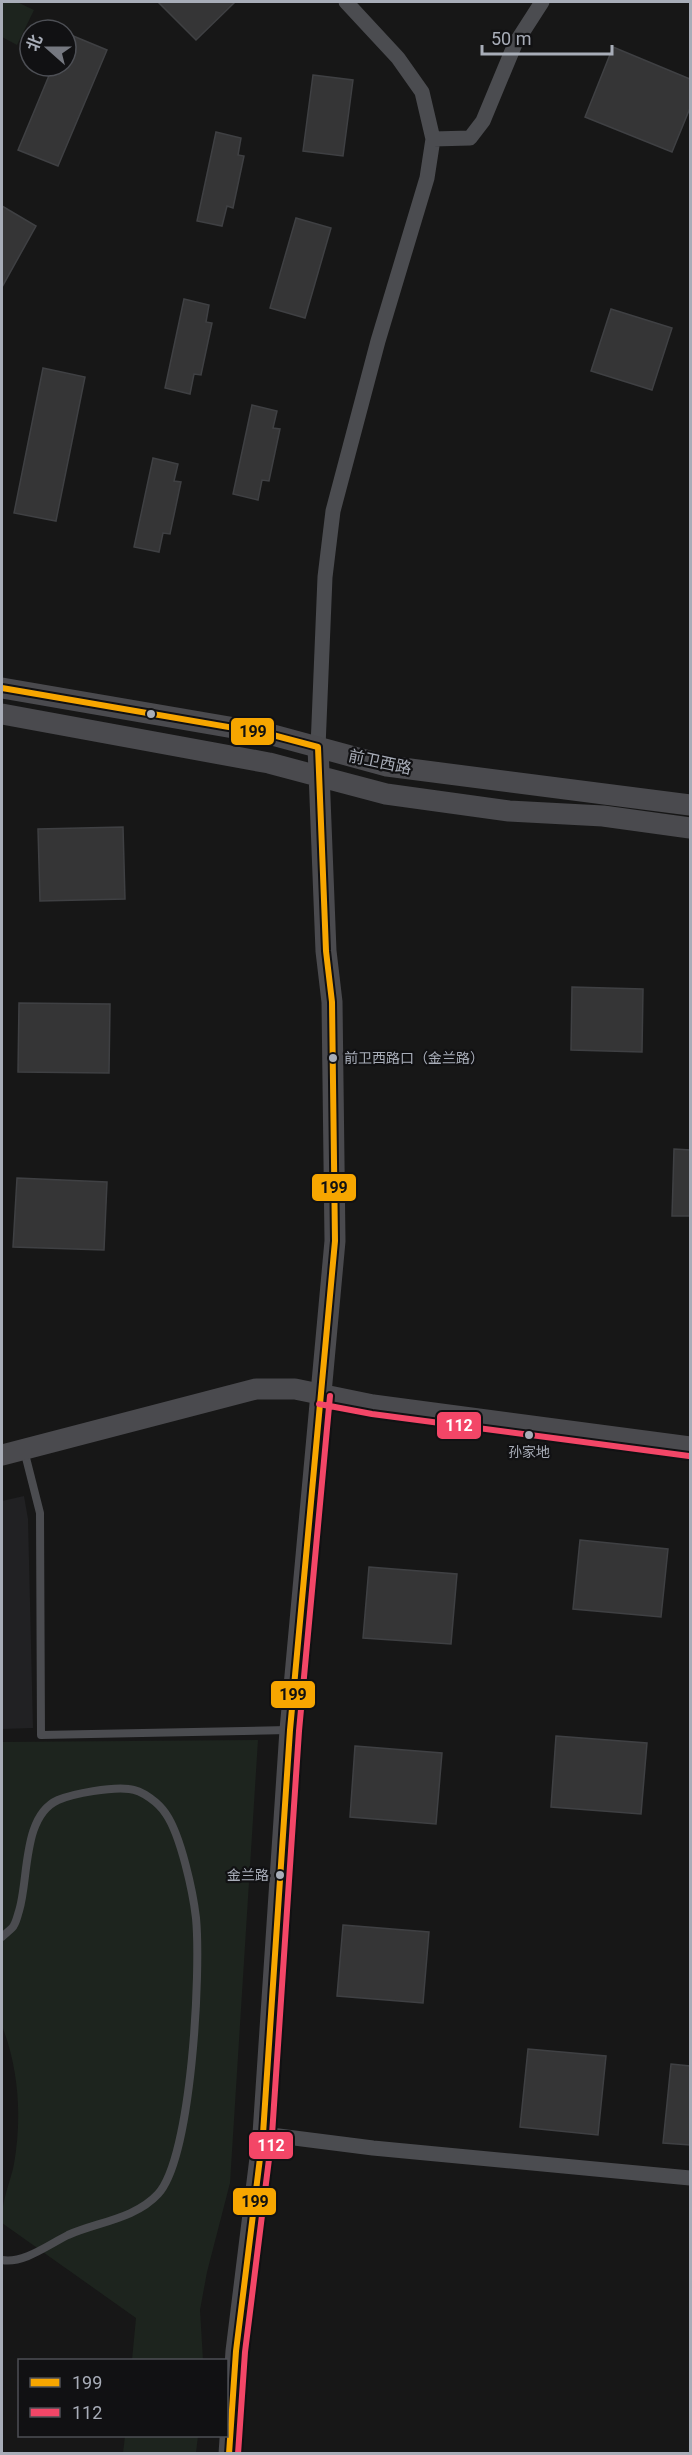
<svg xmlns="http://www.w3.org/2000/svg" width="692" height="2455" viewBox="0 0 692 2455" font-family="Roboto,'Noto Sans SC',sans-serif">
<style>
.built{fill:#212123}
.green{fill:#1d241e}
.building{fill:#353536;stroke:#3f4043;stroke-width:1.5}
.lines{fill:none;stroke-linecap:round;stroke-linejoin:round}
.lane{stroke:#4b4c50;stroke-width:8}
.street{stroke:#4b4c50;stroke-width:15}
.secondary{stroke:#4a4a4e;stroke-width:21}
.bus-1-casing{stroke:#111113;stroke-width:10}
.bus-2-casing{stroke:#111113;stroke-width:10}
.bus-1{stroke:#f7a600;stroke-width:6}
.bus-2{stroke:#f34667;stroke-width:6}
.bus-dot{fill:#a8adb8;stroke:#111113;stroke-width:2}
.labels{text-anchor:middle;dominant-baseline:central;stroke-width:4.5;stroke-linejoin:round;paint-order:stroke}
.bus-label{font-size:14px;fill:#a8adb8;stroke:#111113;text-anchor:start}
.street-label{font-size:16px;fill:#a8adb8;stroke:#111113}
.line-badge{stroke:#111113;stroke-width:2}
.badge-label{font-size:16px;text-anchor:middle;font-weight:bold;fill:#fff}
.pale-badge-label{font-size:16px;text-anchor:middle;font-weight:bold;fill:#111}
</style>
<rect width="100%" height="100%" fill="#171717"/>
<!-- built -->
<path class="built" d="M24,1496L28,1519L33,1728L2,1729V1501Z"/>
<!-- green -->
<path class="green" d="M2,2H17L34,10L17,45L2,37Z
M258,1740L230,2183L207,2272L200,2310L203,2360H132L136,2318L2,2223C1,2201 10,2184 14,2164C22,2118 19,2069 2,2026V1742Z
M125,2436H198L196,2453H123Z"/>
<!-- building -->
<path class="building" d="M158,2H235L196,40Z
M66,33L107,50L58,166L18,150L53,66H66Z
M613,47L690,79V108L672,152L585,117Z
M313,75L353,80L343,156L303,151Z
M216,132L241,138L238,155L244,156L233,208L227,206L222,226L197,221Z
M2,206L36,226L2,287Z
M296,218L331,228L305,318L270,308Z
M184,299L209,305L206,322L212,323L201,375L194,374L190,394L165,388Z
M611,309L672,328L652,390L591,371Z
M43,368L85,377L56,521L14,513Z
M252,405L277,411L273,428L280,429L269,481L262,480L258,500L233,494Z
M153,458L178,464L174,481L181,482L170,534L163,533L159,552L134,547Z
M123,827L125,899L40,901L38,829Z
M572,987L643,989L642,1052L571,1050Z
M19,1003L110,1004L109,1073L18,1072Z
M674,1149L690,1150V1216H672Z
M17,1178L107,1182L104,1250L13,1247Z
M580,1540L668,1549L661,1617L573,1609Z
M369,1567L457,1574L451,1644L363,1638Z
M556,1736L647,1743L641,1814L551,1807Z
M355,1746L442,1753L436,1824L350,1817Z
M343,1925L429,1932L423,2003L337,1996Z
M528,2049L606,2056L598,2135L520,2127Z
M671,2064L690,2066V2145L663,2143Z"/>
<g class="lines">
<!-- lane -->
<path class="lane" d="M24,1450L40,1513L41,1735L288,1730
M2,1937C5,1934 9,1931 12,1928C16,1924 17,1917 19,1911C29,1879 22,1816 58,1800C75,1793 111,1787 129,1789C142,1790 159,1803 166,1814C181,1836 193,1892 196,1918C201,1971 192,2157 158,2194C135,2219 97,2222 68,2235C48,2245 23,2264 2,2260"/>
<!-- street -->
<path class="street" d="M433,139L470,138L483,121L515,44L542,2
M318,747L325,577L333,511L378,341L427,178L433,139L422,92L398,58L346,2
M263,2134L373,2148L690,2178"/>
<!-- secondary -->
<path class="secondary" d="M2,688L269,734L387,766L690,805
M2,714L269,763L386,794L509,811L603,816L690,828
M2,1455L256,1389H295L373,1405L690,1447
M229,2454L236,2351L263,2134L290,1730L335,1241L332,1002L326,951L318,747"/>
<defs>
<path id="bus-1" d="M2,688L269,734L318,747L326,951L332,1002L335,1241L290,1730L263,2134L236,2351L229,2454"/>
<path id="bus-2" d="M319,1404L372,1414L689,1456
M238,2454L245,2352L272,2135L299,1731L330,1396"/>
</defs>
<!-- bus-1 casing -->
<use href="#bus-1" class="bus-1-casing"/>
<!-- bus-2 casing -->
<use href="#bus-2" class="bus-2-casing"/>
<!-- bus-1 -->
<use href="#bus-1" class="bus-1"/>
<!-- bus-2 -->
<use href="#bus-2" class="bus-2"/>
</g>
<!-- markers -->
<g class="bus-dot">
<circle cx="151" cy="714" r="5"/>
<circle cx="333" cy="1058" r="5"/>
<circle cx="529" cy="1435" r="5"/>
<circle cx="280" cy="1875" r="5"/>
</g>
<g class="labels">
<!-- bus labels -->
<g class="bus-label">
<text x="344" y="1058">前卫西路口（金兰路）</text>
<text x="529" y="1452" text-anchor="middle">孙家地</text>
<text x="269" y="1875" text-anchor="end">金兰路</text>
</g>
<!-- street labels -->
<g class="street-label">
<text transform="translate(380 762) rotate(12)">前卫西路</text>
</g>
</g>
<g class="line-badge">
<rect x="230" y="717" width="45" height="29" rx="6" fill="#f7a600"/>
<rect x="311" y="1173" width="46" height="29" rx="6" fill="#f7a600"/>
<rect x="436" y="1411" width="46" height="29" rx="6" fill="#f34667"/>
<rect x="270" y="1680" width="46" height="29" rx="6" fill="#f7a600"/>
<rect x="248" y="2131" width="46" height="29" rx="6" fill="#f34667"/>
<rect x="232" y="2187" width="45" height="29" rx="6" fill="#f7a600"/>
</g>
<g class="badge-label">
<text x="459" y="1431">112</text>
<text x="271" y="2151">112</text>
</g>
<g class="pale-badge-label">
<text x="253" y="737">199</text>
<text x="334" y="1193">199</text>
<text x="293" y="1700">199</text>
<text x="255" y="2207">199</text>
</g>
<!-- border -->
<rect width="692" height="2455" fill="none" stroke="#a8adb8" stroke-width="6"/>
<!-- legend -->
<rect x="18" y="2359" width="210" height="78" fill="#111113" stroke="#4d4f55" stroke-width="1.5"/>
<rect x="30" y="2378" width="30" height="9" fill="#f7a600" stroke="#4d4f55" stroke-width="1.5"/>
<text x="72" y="2389" font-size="18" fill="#a8adb8">199</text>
<rect x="30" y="2408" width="30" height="9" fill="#f34667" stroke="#4d4f55" stroke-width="1.5"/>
<text x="72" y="2419" font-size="18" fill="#a8adb8">112</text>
<!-- north arrow -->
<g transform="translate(48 48) rotate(291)"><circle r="28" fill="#111113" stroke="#4d4f55" stroke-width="1.5"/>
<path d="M0-4.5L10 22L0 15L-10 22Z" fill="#757880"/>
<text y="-9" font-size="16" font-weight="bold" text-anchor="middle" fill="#a8adb8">北</text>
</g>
<!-- scale -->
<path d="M482 45v9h130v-9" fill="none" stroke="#a8adb8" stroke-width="3"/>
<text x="491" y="45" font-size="18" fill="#a8adb8" stroke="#111113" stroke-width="4.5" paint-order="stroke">50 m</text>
</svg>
